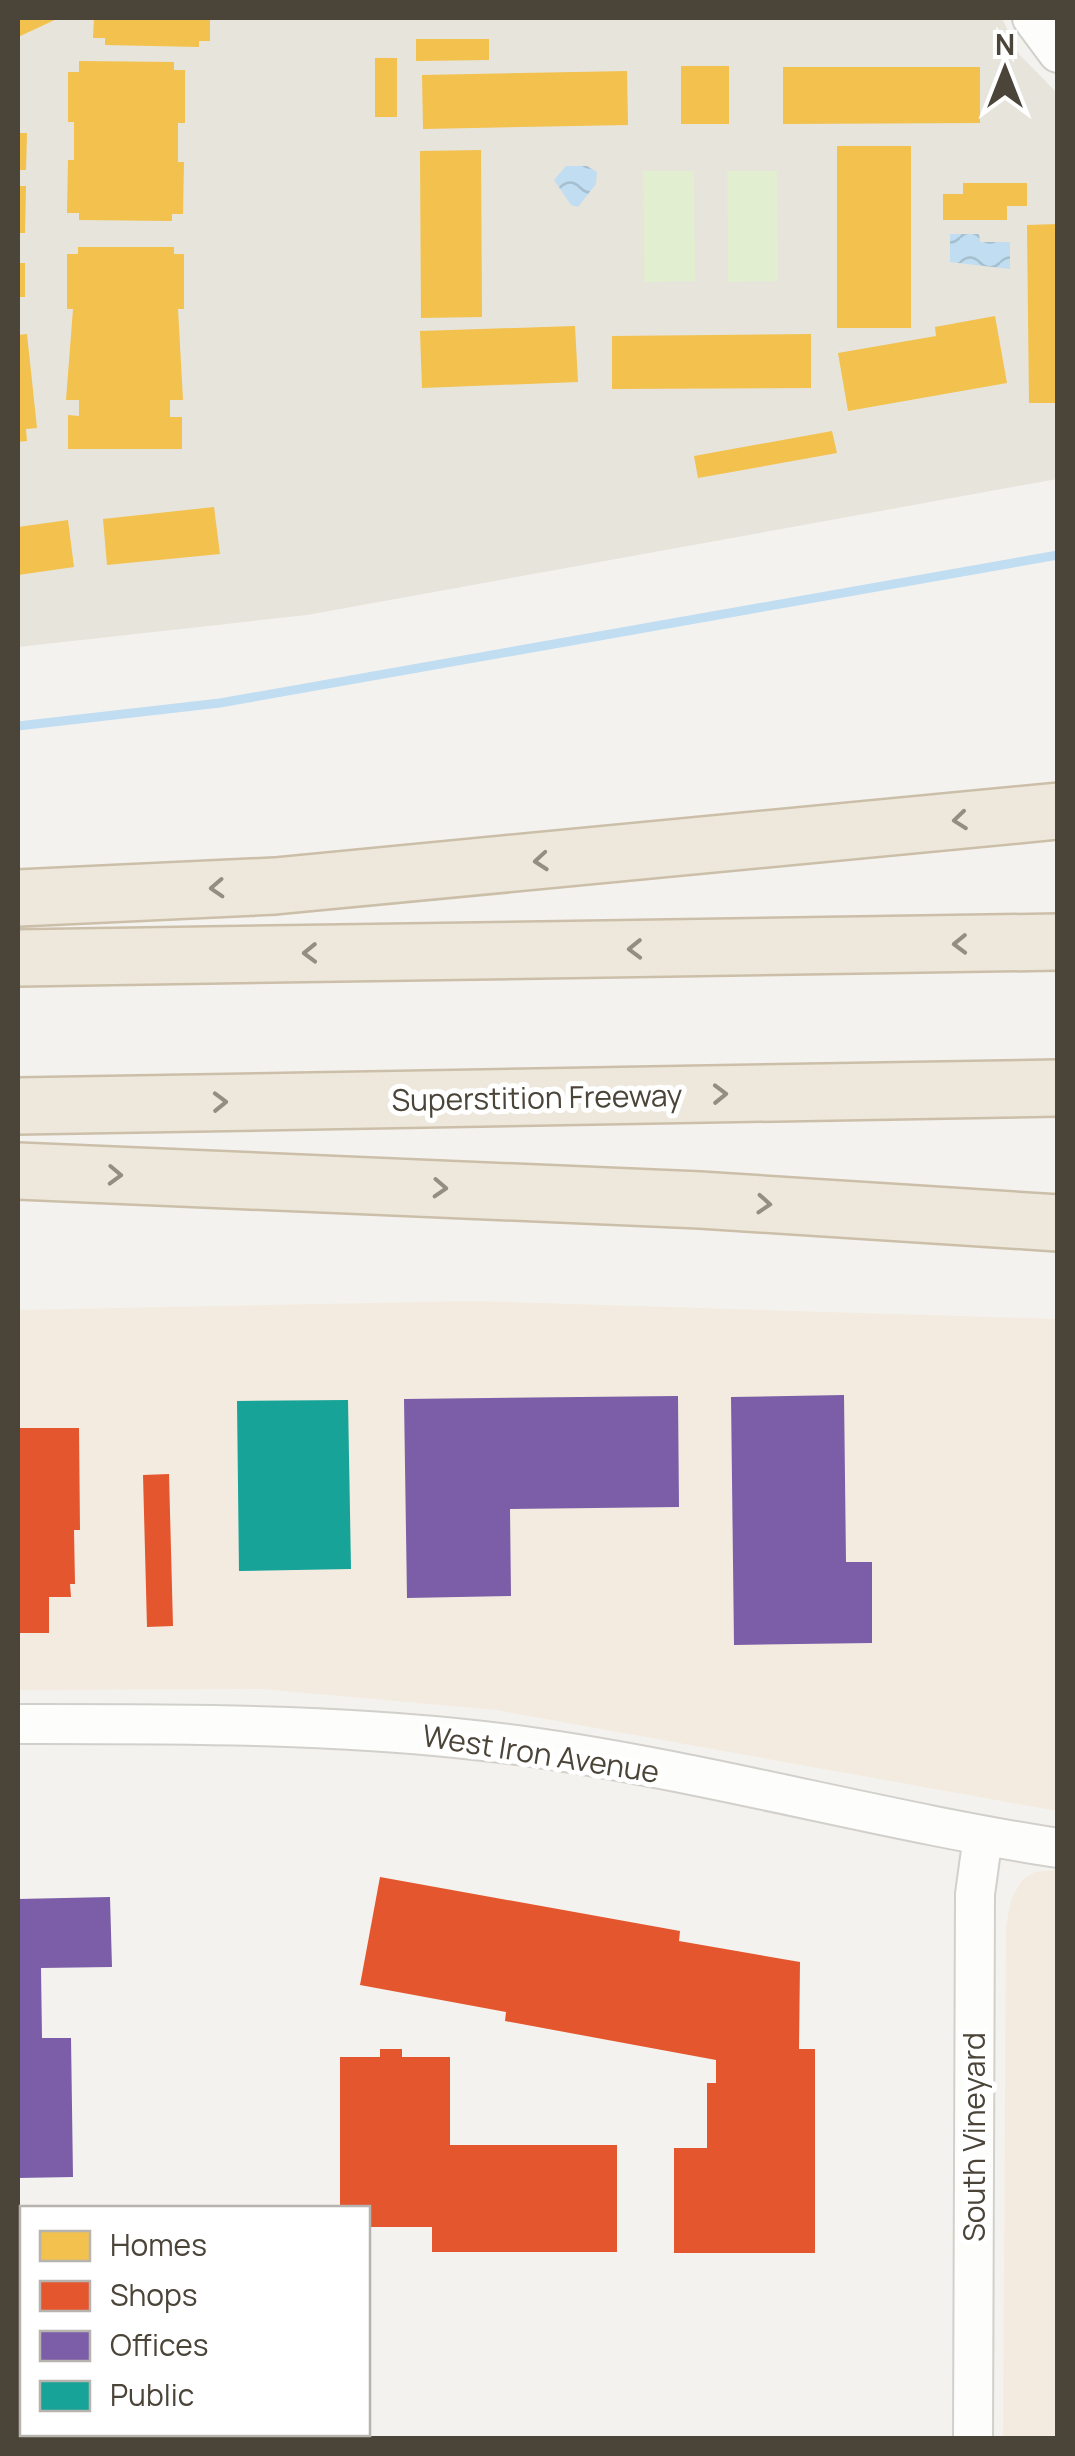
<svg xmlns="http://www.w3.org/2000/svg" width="1075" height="2456" viewBox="0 0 1075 2456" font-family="Manrope,sans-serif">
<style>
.residential{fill:#e7e4dc}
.commercial{fill:#f3ebdf}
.pitch{fill:#e1eecf}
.water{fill:url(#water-waves)}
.homes{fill:#f2c14e}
.shops{fill:#e4572e}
.offices{fill:#7b5ea7}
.public{fill:#17a398}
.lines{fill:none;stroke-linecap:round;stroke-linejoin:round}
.stream{stroke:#c0ddf1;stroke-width:9}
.minor-casing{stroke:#d2d0cb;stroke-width:42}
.highway-casing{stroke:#ccbfa9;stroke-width:60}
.minor{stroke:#fdfdfc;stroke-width:38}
.highway{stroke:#ede8db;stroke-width:55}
.oneway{stroke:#948e82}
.labels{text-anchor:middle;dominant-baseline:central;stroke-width:10;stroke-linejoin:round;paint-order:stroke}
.street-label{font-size:30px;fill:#4b4439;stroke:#fff}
</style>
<defs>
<pattern id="water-waves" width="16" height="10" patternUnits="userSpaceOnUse" patternTransform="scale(2.5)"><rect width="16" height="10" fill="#c0ddf1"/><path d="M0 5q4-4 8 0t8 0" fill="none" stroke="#a6bfcf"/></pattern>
</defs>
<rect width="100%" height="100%" fill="#f4f2ee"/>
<!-- residential -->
<path class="residential" d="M18,18H1002L1019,54L1057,93V479L307,615L18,647Z"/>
<!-- commercial -->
<path class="commercial" d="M474,1301L1057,1319V1811L496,1710L262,1689L18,1690V1310Z
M1056,1870L1057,2438H1003L1006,1927L1011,1899L1022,1880L1035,1872Z"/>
<!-- pitch -->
<path class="pitch" d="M643,171H694L695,281L644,282Z
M727,171H777L778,281L728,282Z"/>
<!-- water -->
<path class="water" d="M566,166H587L597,172L596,184L578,207L571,205L554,180Z
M950,234H979L980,242H1010V269L950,262Z
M18,2260L22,2261V2434H149L173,2438H18Z"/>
<!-- homes -->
<path class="homes" d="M18,18H59L18,37Z
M94,18H210V41H199V47L105,45V38H93Z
M416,39H489V60L416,61Z
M375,58H397V117H375Z
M79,61L174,62V70H185V123H178V162H184L183,214H172V221L79,220V213H67L68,160H74V122H68V72H79Z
M681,66H729V124H681Z
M783,67H980V123L783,124Z
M627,71L628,125L423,129L422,75Z
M18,133H27L26,170H18Z
M837,146H911V328H837Z
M481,150L482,317L421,318L420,151Z
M963,183H1027V206H1007V220H943V194H963Z
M18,186H26L25,233H18Z
M1058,224V403H1029L1027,225Z
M78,247H174V254H184V309H178L183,400H170V417H182V449H68V415L79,416V400H66L73,309H67V254H78Z
M18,263H25V297H18Z
M995,316L1007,383L848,411L838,353L936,336L935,327Z
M575,326L578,382L422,388L420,331Z
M27,334L37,428L26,429L27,441L18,442V335Z
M811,334V388L612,389V336Z
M832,431L837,453L698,478L694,456Z
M214,507L220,554L107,565L103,519Z
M68,520L74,567L18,575V527Z"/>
<!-- shops -->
<path class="shops" d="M18,1428H79L80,1530H74L75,1584H70L71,1597H49V1633H18Z
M169,1474L173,1626L147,1627L143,1475Z
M380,1877L680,1931L679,1941L800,1962L799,2049H815V2253H674V2148H707V2083H716V2060L505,2021L506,2012L360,1985Z
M380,2049H402V2057H450V2145H617V2252H432V2227H368V2208H340V2057H380Z"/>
<!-- offices -->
<path class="offices" d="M844,1395L846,1562H872V1643L734,1645L731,1397Z
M678,1396L679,1507L510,1509L511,1596L407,1598L404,1399Z
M110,1897L112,1967L41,1968L42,2038H71L73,2177L18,2178V1899Z"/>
<!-- public -->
<path class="public" d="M348,1400L351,1569L239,1571L237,1401Z"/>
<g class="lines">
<!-- stream -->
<path class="stream" d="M18,726L220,703L1058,555"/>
<defs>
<path id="minor" d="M1032,18L1058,53
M18,1724C192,1724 365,1723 538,1748C712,1773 883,1821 1058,1848
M973,2438L975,1894L983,1836"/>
<path id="highway" d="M18,898L275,886L1058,811
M18,958L1058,942
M18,1106L1058,1088
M18,1171L700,1200L1058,1223"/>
</defs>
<!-- minor casing -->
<use href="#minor" class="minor-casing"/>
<!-- highway casing -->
<use href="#highway" class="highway-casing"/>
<!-- minor -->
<use href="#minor" class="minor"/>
<!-- highway -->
<use href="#highway" class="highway"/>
</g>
<!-- one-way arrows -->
<defs><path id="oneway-chevron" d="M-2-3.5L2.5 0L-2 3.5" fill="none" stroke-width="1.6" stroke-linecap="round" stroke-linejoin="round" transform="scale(2.5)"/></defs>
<g class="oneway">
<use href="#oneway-chevron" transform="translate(960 820) rotate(174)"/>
<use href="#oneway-chevron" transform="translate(541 861) rotate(175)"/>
<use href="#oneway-chevron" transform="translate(217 888) rotate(177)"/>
<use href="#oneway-chevron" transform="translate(960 944) rotate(179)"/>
<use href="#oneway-chevron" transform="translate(635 949) rotate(179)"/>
<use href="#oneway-chevron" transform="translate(310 953) rotate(179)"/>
<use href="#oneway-chevron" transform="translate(720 1094) rotate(-1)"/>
<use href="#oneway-chevron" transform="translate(220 1102) rotate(-1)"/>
<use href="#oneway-chevron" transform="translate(115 1175) rotate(2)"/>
<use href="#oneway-chevron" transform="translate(440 1188) rotate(3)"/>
<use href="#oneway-chevron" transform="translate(764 1204) rotate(4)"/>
</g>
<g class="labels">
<!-- street labels -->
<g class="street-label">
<text transform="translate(537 1097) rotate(-1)">Superstition Freeway</text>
<text transform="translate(541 1753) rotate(9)">West Iron Avenue</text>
<text transform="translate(973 2137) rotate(-90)">South Vineyard</text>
</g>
</g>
<!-- border -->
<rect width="1075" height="2456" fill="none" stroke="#4b4439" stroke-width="40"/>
<!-- legend -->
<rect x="20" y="2206" width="350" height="230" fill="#ffffff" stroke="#b7b4b0" stroke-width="2.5"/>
<rect x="40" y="2231" width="50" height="30" fill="#f2c14e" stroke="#b7b4b0" stroke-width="2.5"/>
<text x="110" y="2256" font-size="30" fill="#4b4439">Homes</text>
<rect x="40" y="2281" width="50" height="30" fill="#e4572e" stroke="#b7b4b0" stroke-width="2.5"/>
<text x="110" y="2306" font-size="30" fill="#4b4439">Shops</text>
<rect x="40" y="2331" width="50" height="30" fill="#7b5ea7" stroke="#b7b4b0" stroke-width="2.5"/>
<text x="110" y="2356" font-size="30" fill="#4b4439">Offices</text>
<rect x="40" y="2381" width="50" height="30" fill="#17a398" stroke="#b7b4b0" stroke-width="2.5"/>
<text x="110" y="2406" font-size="30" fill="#4b4439">Public</text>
<!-- north arrow -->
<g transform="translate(1005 70)" stroke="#ffffff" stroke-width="8" paint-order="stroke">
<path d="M0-8L18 38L0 25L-18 38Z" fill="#4b4439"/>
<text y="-15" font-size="28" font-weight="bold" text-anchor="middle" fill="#4b4439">N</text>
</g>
</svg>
